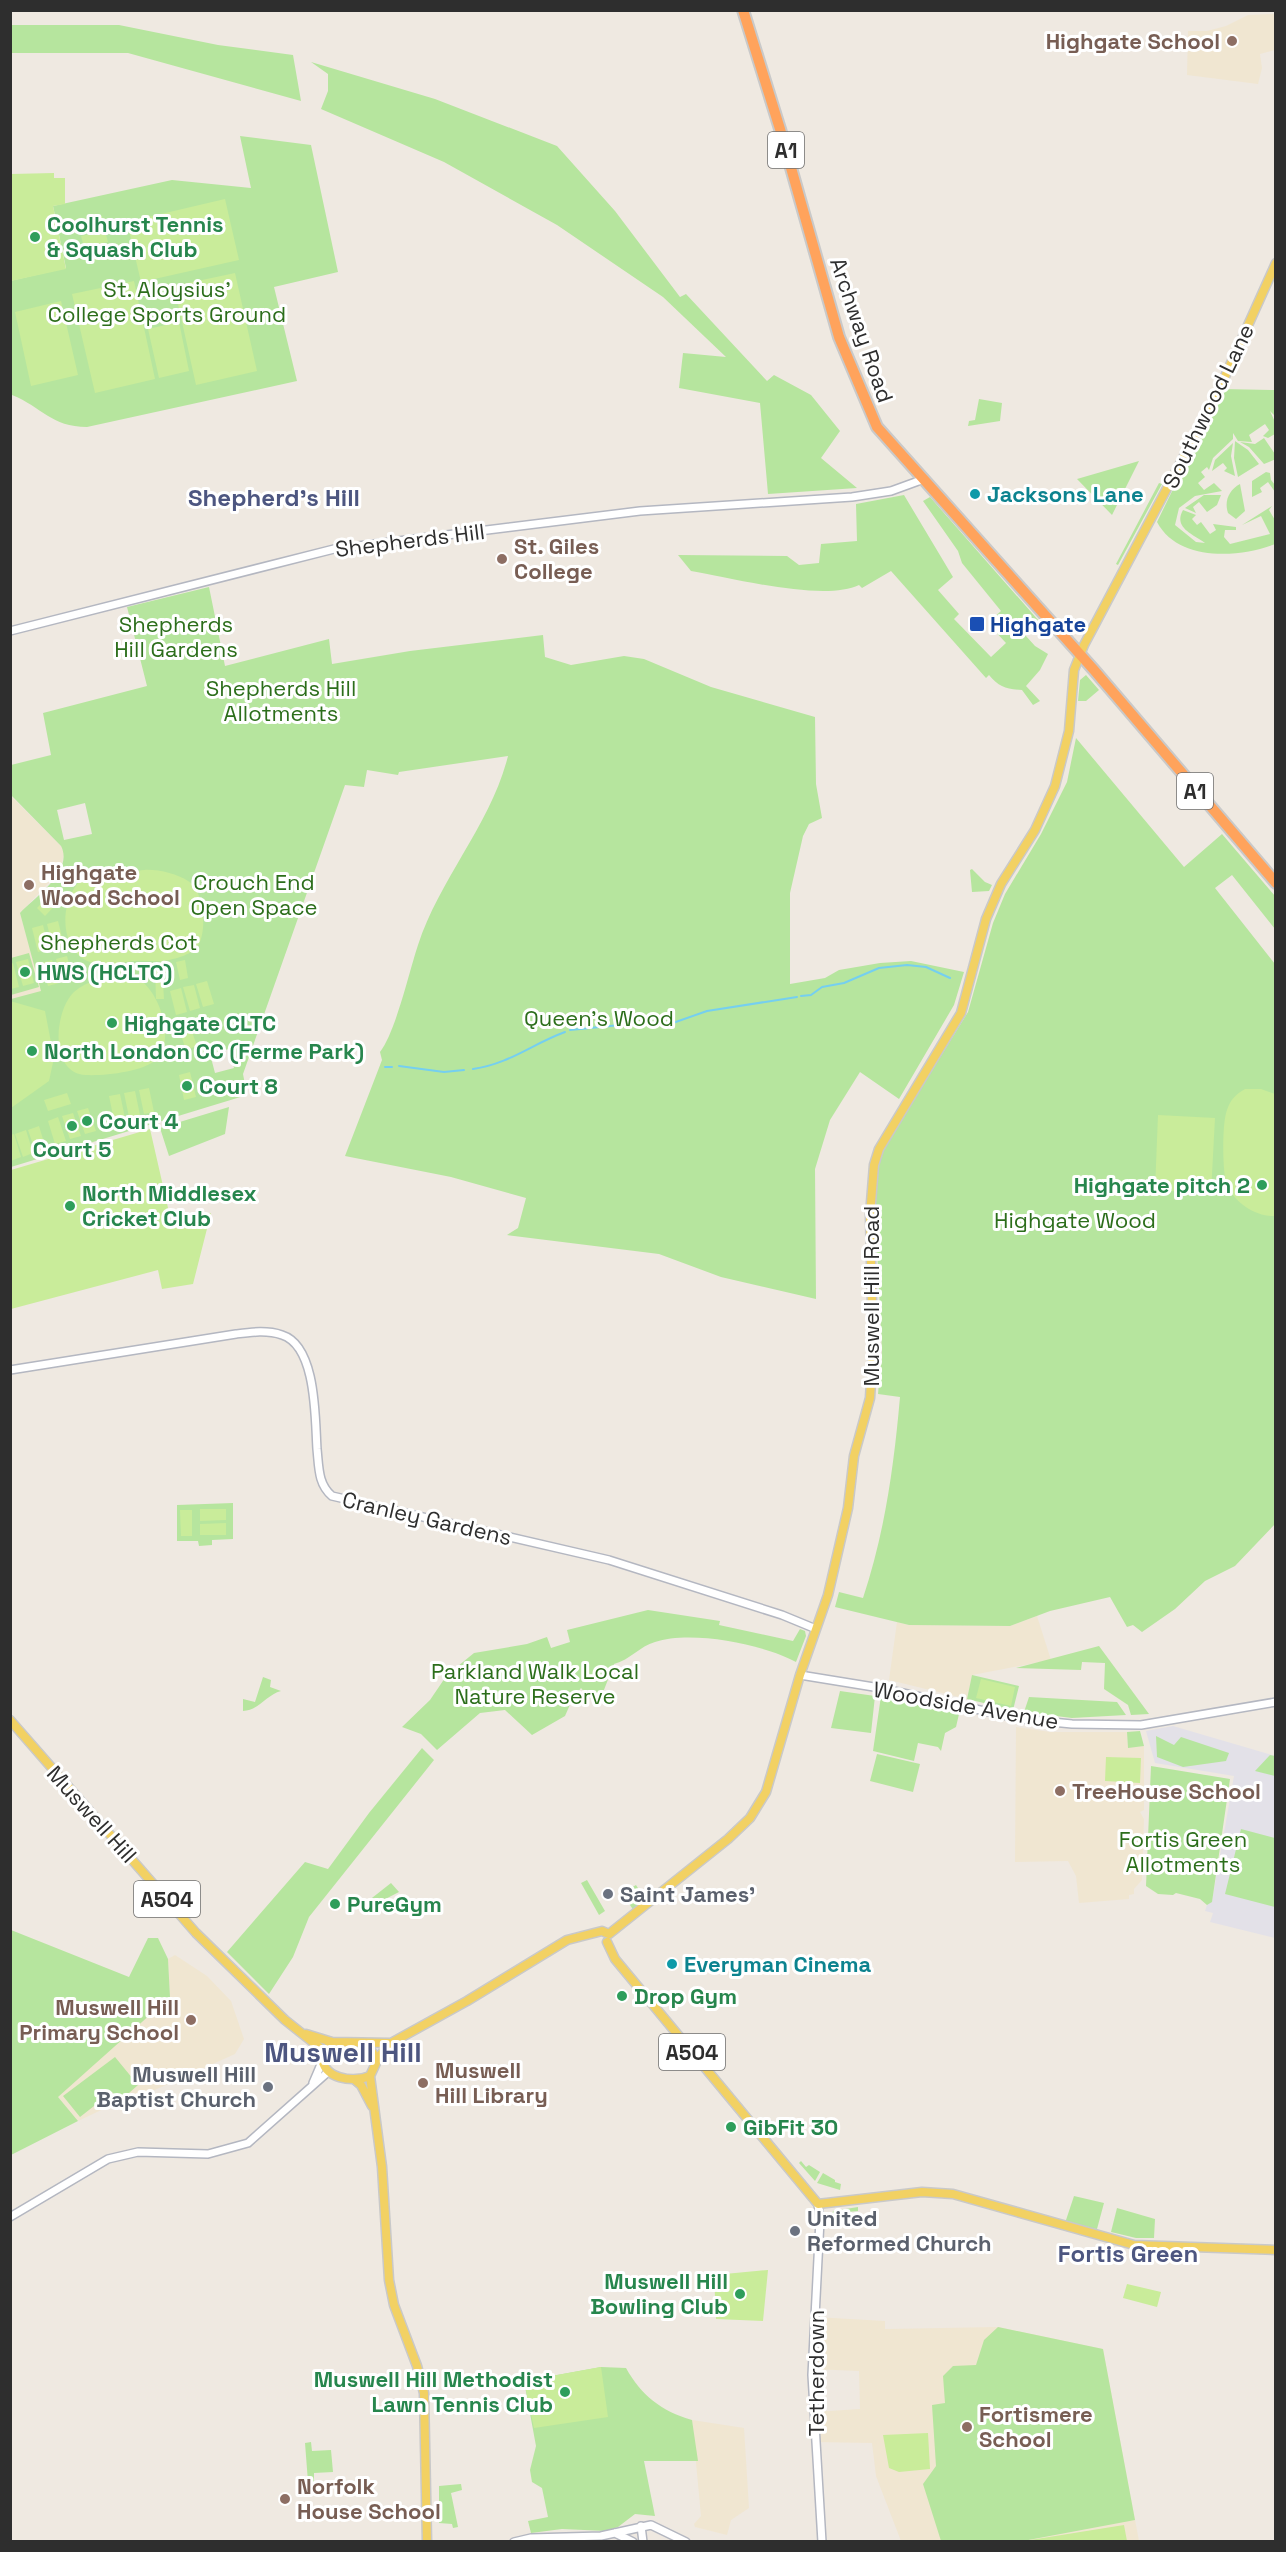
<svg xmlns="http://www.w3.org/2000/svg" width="1286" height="2552" viewBox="0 0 1286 2552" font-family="'Space Grotesk',sans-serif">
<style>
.industrial{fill:#e3e1e8}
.education{fill:#f0e6d1}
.green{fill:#b6e59e;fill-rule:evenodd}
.pitch{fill:#c9ec9a}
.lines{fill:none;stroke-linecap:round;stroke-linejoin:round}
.stream{stroke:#75cff0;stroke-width:2}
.minor-casing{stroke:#b4b7c1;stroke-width:10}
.major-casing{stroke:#c9c9c9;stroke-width:11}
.highway-casing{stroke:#c9c9c9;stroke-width:14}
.minor{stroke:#fff;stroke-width:7}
.major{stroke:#f2d163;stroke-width:8}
.highway{stroke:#ffa35c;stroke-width:10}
.education-dot{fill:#8d6e63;stroke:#fff;stroke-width:2}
.leisure-dot{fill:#2e9e5b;stroke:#fff;stroke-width:2}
.culture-dot{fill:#0f9aa8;stroke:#fff;stroke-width:2}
.transit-dot{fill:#1a4fb4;stroke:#fff;stroke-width:2}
.worship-dot{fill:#6b7280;stroke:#fff;stroke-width:2}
.labels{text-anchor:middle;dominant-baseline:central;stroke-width:6;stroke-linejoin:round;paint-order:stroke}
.shield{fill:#fff;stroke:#6d6d6d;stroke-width:1.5}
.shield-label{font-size:21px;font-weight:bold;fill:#2e2e2e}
.education-label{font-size:22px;font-weight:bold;fill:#785e54;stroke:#fff;text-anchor:start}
.leisure-label{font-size:22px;font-weight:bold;fill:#27864d;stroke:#fff;text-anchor:start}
.park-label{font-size:22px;fill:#2c6e1b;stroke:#fff}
.street-label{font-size:22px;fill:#2e2e2e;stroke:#fff}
.culture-label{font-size:22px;font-weight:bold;fill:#0d838f;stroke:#fff;text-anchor:start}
.transit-label{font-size:22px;font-weight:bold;fill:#164399;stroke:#fff;text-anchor:start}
.worship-label{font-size:22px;font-weight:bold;fill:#5b616d;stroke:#fff;text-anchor:start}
.neighbourhood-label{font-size:24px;font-weight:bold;fill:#4d5680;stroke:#fff}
.district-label{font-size:28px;font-weight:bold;fill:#4d5680;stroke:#fff}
</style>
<rect width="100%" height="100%" fill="#efe9e1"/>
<!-- industrial -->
<path class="industrial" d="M1173,1726L1275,1756V1938L1210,1922L1213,1913L1205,1911L1207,1905L1212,1901L1234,1776L1155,1763L1146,1731Z"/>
<!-- education -->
<path class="education" d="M1275,14V50L1260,54L1262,68L1258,84L1187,75L1188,31H1207L1226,26L1248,15Z
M10,795L61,846L64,854L60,871L20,913L42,992L11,999Z
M1037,1616L1051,1660L972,1675L967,1699L889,1680L897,1622L909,1625L1010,1626Z
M1016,1727L1050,1732H1127L1128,1747L1144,1746V1810L1140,1812L1144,1819L1142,1880L1134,1889V1894L1129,1895V1899L1079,1903L1076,1876L1068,1861L1015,1862Z
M175,1955L207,1976L231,2001L244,2039L235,2054L148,2093L141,2106L114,2104L78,2121L57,2097L170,1997L168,1959Z
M815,2317L885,2321V2329L998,2327L1103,2349L1139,2541H901L876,2476L872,2443L815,2442L814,2412L860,2409L859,2371L812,2369Z
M692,2420L744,2428L749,2508L731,2520L727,2535L695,2527L694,2524L701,2516Z"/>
<!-- green -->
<path class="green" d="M11,25H119L218,45L293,55L301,101L128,53H11Z
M311,62L435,99L557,146L615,211L680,297L686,294L767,381L774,375L811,395L840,431L821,458L857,488L768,494L760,403L679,388L683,353L726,357L663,297L557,225L444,162L321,109L328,91V74Z
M240,136L311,145L338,272L274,287L297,381L87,427C51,427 42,407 12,395L10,281L66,268L53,206L172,180L251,188Z
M1222,389L1275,390V416L1270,411L1275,422V434L1268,438L1263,436L1269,430L1265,424L1249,435L1252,442L1238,441L1233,433V439L1213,458L1209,470L1207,467L1201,472L1205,477L1198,483L1204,490L1214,483L1222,491L1195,496L1179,508L1175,525L1196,542L1205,543C1193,534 1173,528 1183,510L1196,515L1192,519L1197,525L1201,522L1210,534L1216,530L1213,524L1236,527V530H1225L1224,537L1230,544L1270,534L1261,516L1242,525L1272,506L1269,510L1275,520V544C1240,558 1178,562 1157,522Z
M979,399L1002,403L1000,421L968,426L969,421L975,420Z
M1264,438L1275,454L1276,459L1264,464L1249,447L1240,442L1255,444Z
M1235,441L1248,450L1259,464L1238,477L1234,458Z
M1233,443L1231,456L1235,476L1224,471L1227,468L1223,463L1212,471L1215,460Z
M1139,461L1112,515L1077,479Z
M1266,472L1270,473L1271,480L1275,485V492L1268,482L1260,488L1262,492L1252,497V481Z
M1159,483L1162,484L1118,565L1116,564Z
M1240,484L1245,511L1236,519L1228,513C1224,501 1229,490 1240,484Z
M904,495L953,577L938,590L959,614L954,619L991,657L1006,643L991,627L995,623L992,619L1001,611L962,563L958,551L923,501L930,497L1046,629L1039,636L1023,619L1016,625L1035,646L1048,654L1040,670L1026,686L1040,701L1033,705L1022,690C1006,689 999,687 989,675L986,678L891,571L862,588L859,585C824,602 732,578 691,571L678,555L787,556L799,565L819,563L821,544L857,541L856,504Z
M1204,495H1221L1217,505L1207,512L1199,502L1193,507L1196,513L1185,508Z
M209,587L225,666L329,639L332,664L410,651L543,635L545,657L571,665L624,656L644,659L711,687L815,717L816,784L822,818L809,824L803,836L790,893V984L825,978L839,970L880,963L911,961L964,972L954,1005L899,1099L860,1072L830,1120L815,1169L816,1299L721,1277L659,1254L507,1235L518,1228L526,1198L451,1177L345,1156L382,1060L380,1052C396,1031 409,972 418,945C440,878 491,824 508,756L399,772L398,775L367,770L364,787L345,785L243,1074L247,1095L11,1167V999L41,991L20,913C35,897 74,871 61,846L11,795V765L51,755L43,713L147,686L127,607ZM85,803L92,834L64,840L57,810ZM229,1049L234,1068L215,1073L210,1054Z
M1086,675L1099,690L1086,701H1078L1080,680Z
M1076,738L1184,867L1222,834L1275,896V929L1232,875L1215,888L1275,964V1524L1235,1566L1205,1581L1175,1609L1142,1632L1133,1625L1127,1627L1110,1597L1050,1611L1010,1626L909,1625L835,1607L839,1592L863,1598C885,1532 894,1465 900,1397L878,1394L882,1351L874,1185L876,1167L883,1150L968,1012L993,923L1005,894L1041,834L1067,782Z
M972,869L985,882L992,885L989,891L972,892L970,870Z
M29,953L39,987L11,995V958Z
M229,1107L225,1134L169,1156L160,1128Z
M233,1503V1539L212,1540V1545L199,1546L198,1541H177V1505Z
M648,1610L720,1621L719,1625L793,1641L800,1629L805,1631L806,1636L796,1662C763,1644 691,1630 655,1642C640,1646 630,1660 614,1664L602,1695L592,1701L581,1688L572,1700L565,1716L532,1735L505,1710L480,1713L437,1750L421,1734L402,1727L430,1700L447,1675L474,1653L527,1644L547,1637L551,1648L570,1642L567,1630Z
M1099,1646L1149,1714L1131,1715L1128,1705L1104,1689L1105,1663L1082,1662L1081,1670L1016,1668Z
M972,1675L1019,1686L1013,1710L967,1699Z
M263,1677L271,1680L270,1687L281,1691C266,1695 258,1711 243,1711V1699L255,1702Z
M840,1691L875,1696L871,1733L831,1728Z
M881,1696L959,1714L956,1727L945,1733L941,1751L938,1747L918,1743L914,1761L873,1751Z
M1029,1697L1117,1702L1126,1715L1072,1718L1024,1712Z
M1140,1731L1144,1746L1128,1748L1127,1732Z
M1156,1736L1174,1745L1181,1737L1229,1753L1226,1761L1183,1767L1157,1757Z
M422,1748L434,1760L309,1917L293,1957L269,1994L227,1952L305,1862L328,1869L369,1813Z
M877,1754L920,1764L913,1792L870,1781Z
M1270,1755L1275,1756V1776L1255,1771Z
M1151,1766L1230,1779L1212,1902L1207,1905L1200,1899L1176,1893L1173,1895L1158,1894L1146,1886Z
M1241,1829L1275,1838V1907L1225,1894Z
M587,1880L605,1911L599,1915L581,1883Z
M391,1883L399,1892L364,1910L363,1905Z
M636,1885L648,1904L636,1914L622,1893Z
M11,1930L129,1977L148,1938H158L168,1959L170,1997L58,2097L78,2121L11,2155Z
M115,2057L138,2085L120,2101L112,2092L80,2117L63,2096Z
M801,2161L806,2167L809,2165L820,2172L815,2181L799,2163Z
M823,2173L835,2180V2182L841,2184L840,2190L817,2183Z
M1074,2196L1104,2203L1097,2229L1064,2226Z
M858,2207V2211L837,2213L833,2225L830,2224L833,2211Z
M1117,2208L1155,2219L1154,2238H1136L1111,2232Z
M998,2327L1103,2349L1135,2520L1023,2541H941L923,2484L936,2466L932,2405L945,2403L943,2376L953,2366L976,2365L984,2340Z
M601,2367L626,2368C641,2395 661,2411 692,2420L698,2461H644L655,2516L635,2514L618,2527L606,2531L562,2529L531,2533L528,2521L548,2517L542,2488L532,2482L530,2470L536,2446L524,2381Z
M311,2442L312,2451L331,2450L333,2472L314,2473V2482H308L305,2443Z
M461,2484L462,2490L451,2493L458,2527L453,2528L452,2524L439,2523V2486Z"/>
<!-- pitch -->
<path class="pitch" d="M54,173V178H65V204L53,206L66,269L11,281V174Z
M225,199L239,260L141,282L127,222Z
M102,216L105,227L80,232L78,221Z
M105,231L108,242L84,247L81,236Z
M109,245L111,257L87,262L84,251Z
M235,273L257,371L196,385L174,286Z
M134,281L155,379L95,393L72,294Z
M61,301L78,375L31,386L15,312Z
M179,322L189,371L159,378L148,329Z
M95,870C108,870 119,871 131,872C135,873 140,870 144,870C158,869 177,874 188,881C204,890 207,929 199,944C193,955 175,959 163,961C154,962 144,960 135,961C121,962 105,968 90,962C54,948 59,885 95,870Z
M55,889L63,897L45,916L37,908Z
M58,921L64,945L53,948L47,924Z
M43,925L49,949L38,952L32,928Z
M67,956L73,980L62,983L56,959Z
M28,959L34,983L23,986L16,962Z
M52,960L59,983L48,986L41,963Z
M185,960L188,978L180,980L176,962Z
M13,963L19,987L11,989V964Z
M155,966H162L164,999H156Z
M125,974C155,975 178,1037 157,1059C144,1072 103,1076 86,1075C49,1074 54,1011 74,992C87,980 108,977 125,974Z
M207,981L214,1004L203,1007L196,984Z
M194,985L200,1008L190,1011L183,987Z
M181,988L187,1012L176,1015L170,991Z
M10,1001L45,1011L54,1058L49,1081L11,1108Z
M189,1023L197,1046L186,1050L178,1026Z
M190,1072L196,1097L184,1100L179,1075Z
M149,1088L154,1112L144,1114L139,1090Z
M1245,1089H1261L1275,1094V1216C1256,1217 1235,1203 1227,1185C1222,1173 1222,1122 1227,1110C1230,1100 1236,1094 1245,1089Z
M135,1091L140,1115L129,1117L124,1093Z
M67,1093L71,1104L48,1111L44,1100Z
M120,1094L125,1118L114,1120L109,1096Z
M88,1108L96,1131L85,1134L77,1111Z
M73,1113L81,1136L70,1139L62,1116Z
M1158,1115L1215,1118L1211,1193L1155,1190Z
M58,1117L66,1141L55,1144L48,1121Z
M39,1126L46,1149L36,1153L28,1130Z
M150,1129L171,1221L211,1213L193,1284L162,1289L158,1270L11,1309V1170Z
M26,1130L33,1153L23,1157L15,1134Z
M14,1134L21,1157L11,1161V1135Z
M200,1509H226V1520L200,1521Z
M180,1510H192V1536H181Z
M226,1523V1535H200V1524Z
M981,1679L1015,1687L1011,1706L976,1698Z
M1106,1757L1141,1758L1140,1783L1105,1781Z
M768,2270L763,2321L716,2319L714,2275Z
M1127,2284L1161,2292L1157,2307L1123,2298Z
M601,2367L608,2417L534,2428L524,2381Z
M928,2433L930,2469L899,2472L889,2468L883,2435Z
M1124,2525L1127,2541H1024Z"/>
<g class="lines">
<!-- stream -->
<path class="stream" d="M801,996L811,995L822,987L844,983L879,968L907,965L926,967L950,978
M670,1024L707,1011L797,997
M570,1030L650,1022
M399,1066L444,1072L464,1070
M385,1067H392
M473,1069C509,1064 532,1044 565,1032"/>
<defs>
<path id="minor" d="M10,631L334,549L640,511L852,497L891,491L924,479
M10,1370L236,1334C252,1332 267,1330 282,1335C317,1346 315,1420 317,1449C319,1468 318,1484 332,1496L609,1560L782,1615L816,1629
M800,1675L880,1688L1021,1719L1072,1724L1141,1725L1276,1702
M313,2083L322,2062
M818,2204L820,2220L812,2375L822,2542
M10,2217L108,2159L138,2152L208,2154L248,2143L328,2072
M641,2526L643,2542
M615,2533L633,2542
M514,2542L531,2538L601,2536L651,2525L686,2542"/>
<path id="major" d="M10,1720L196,1933L285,2020L319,2047L322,2054
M609,1934L728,1839L750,1818L766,1792L800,1675L828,1595L848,1508L854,1456L870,1398L873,1349L870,1215L874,1165L879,1149L961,1013L986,919L1001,884L1035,830L1055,786L1069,731L1074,670L1084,645L1218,392L1276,263
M607,1942L615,1959L818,2204L922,2192L953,2194L1134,2245L1276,2250
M306,2034L332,2042L391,2043
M332,2042L322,2056C322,2079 353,2083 370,2076L376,2063L373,2053L361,2043
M376,2060L391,2043L467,2001L567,1940L602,1931L609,1934
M370,2076L382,2167L389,2280L394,2305L417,2366L424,2393L427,2542
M355,2080L361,2085L372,2106"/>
<path id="highway" d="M743,10L780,129L839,337L877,427L1094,670L1276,883"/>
</defs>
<!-- minor casing -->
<use href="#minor" class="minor-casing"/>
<!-- major casing -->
<use href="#major" class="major-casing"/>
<!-- highway casing -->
<use href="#highway" class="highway-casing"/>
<!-- minor -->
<use href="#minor" class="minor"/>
<!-- major -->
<use href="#major" class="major"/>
<!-- highway -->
<use href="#highway" class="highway"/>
</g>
<!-- markers -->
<g class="education-dot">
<circle cx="1232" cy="41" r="6"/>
<circle cx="502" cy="559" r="6"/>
<circle cx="29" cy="885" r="6"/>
<circle cx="1060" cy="1791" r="6"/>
<circle cx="191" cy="2020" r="6"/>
<circle cx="423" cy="2083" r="6"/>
<circle cx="967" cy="2427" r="6"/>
<circle cx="285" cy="2499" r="6"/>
</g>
<g class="leisure-dot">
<circle cx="35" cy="237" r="6"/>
<circle cx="25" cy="972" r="6"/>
<circle cx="112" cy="1023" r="6"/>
<circle cx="32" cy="1051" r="6"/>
<circle cx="187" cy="1086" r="6"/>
<circle cx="87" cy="1121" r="6"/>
<circle cx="72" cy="1126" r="6"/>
<circle cx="1262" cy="1185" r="6"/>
<circle cx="70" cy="1206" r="6"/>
<circle cx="335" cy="1904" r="6"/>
<circle cx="622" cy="1996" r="6"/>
<circle cx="731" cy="2127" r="6"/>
<circle cx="740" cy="2294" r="6"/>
<circle cx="565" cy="2392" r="6"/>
</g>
<g class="culture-dot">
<circle cx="975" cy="494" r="6"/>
<circle cx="672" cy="1964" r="6"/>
</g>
<rect class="transit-dot" x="969" y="616" width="16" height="16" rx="3"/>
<g class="worship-dot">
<circle cx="608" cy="1894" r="6"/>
<circle cx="268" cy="2087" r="6"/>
<circle cx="795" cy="2231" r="6"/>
</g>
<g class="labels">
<!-- shield labels -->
<g class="shield">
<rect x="768" y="132" width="36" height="36" rx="4.5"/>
<rect x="1177" y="773" width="36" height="36" rx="4.5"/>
<rect x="134" y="1881" width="66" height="36" rx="4.5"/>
<rect x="659" y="2034" width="66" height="36" rx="4.5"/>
</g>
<g class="shield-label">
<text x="786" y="150">A1</text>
<text x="1195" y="791">A1</text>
<text x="167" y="1899">A504</text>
<text x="692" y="2052">A504</text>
</g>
<!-- education labels -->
<g class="education-label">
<text x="1220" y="41" text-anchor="end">Highgate School</text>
<text x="514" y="546">St. Giles<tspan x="514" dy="25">College</tspan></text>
<text x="41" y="872">Highgate<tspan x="41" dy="25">Wood School</tspan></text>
<text x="1072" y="1791">TreeHouse School</text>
<text x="179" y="2007" text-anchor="end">Muswell Hill<tspan x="179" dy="25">Primary School</tspan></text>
<text x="435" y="2070">Muswell<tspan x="435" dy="25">Hill Library</tspan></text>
<text x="979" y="2414">Fortismere<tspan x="979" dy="25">School</tspan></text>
<text x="297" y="2486">Norfolk<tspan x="297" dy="25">House School</tspan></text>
</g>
<!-- leisure labels -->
<g class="leisure-label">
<text x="47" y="224">Coolhurst Tennis<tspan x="47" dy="25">&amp; Squash Club</tspan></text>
<text x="37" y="972">HWS (HCLTC)</text>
<text x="124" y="1023">Highgate CLTC</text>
<text x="44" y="1051">North London CC (Ferme Park)</text>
<text x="199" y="1086">Court 8</text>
<text x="99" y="1121">Court 4</text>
<text x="72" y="1149" text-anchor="middle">Court 5</text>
<text x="1250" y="1185" text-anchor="end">Highgate pitch 2</text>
<text x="82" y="1193">North Middlesex<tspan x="82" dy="25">Cricket Club</tspan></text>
<text x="347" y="1904">PureGym</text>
<text x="634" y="1996">Drop Gym</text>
<text x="743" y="2127">GibFit 30</text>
<text x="728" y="2281" text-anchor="end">Muswell Hill<tspan x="728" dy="25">Bowling Club</tspan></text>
<text x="553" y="2379" text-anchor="end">Muswell Hill Methodist<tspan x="553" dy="25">Lawn Tennis Club</tspan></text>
</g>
<!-- park labels -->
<g class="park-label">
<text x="167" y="289">St. Aloysius'<tspan x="167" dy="25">College Sports Ground</tspan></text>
<text x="176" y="624">Shepherds<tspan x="176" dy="25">Hill Gardens</tspan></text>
<text x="281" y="688">Shepherds Hill<tspan x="281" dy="25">Allotments</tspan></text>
<text x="254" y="882">Crouch End<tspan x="254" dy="25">Open Space</tspan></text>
<text x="119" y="942">Shepherds Cot</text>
<text x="599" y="1018">Queen’s Wood</text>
<text x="1075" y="1220">Highgate Wood</text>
<text x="535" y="1671">Parkland Walk Local<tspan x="535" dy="25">Nature Reserve</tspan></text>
<text x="1183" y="1839">Fortis Green<tspan x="1183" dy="25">Allotments</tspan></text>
</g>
<!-- street labels -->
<g class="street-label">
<text transform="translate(862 330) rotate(71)">Archway Road</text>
<text transform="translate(1208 406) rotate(-64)">Southwood Lane</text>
<text transform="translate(410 540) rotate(-7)">Shepherds Hill</text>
<text transform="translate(871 1296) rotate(-90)">Muswell Hill Road</text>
<text transform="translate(427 1518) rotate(13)">Cranley Gardens</text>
<text transform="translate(966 1705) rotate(10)">Woodside Avenue</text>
<text transform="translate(92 1814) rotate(48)">Muswell Hill</text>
<text transform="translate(816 2373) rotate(-90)">Tetherdown</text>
</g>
<!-- culture labels -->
<g class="culture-label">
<text x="987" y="494">Jacksons Lane</text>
<text x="684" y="1964">Everyman Cinema</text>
</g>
<!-- transit labels -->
<g class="transit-label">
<text x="990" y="624">Highgate</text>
</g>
<!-- worship labels -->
<g class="worship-label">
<text x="620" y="1894">Saint James'</text>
<text x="256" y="2074" text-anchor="end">Muswell Hill<tspan x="256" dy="25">Baptist Church</tspan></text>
<text x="807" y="2218">United<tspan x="807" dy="25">Reformed Church</tspan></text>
</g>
<!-- neighbourhood labels -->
<g class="neighbourhood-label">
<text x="274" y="497">Shepherd's Hill</text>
<text x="1128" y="2253">Fortis Green</text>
</g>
<!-- district labels -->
<g class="district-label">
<text x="343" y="2052">Muswell Hill</text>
</g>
</g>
<!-- border -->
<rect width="1286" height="2552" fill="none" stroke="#2e2e2e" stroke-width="24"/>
</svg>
